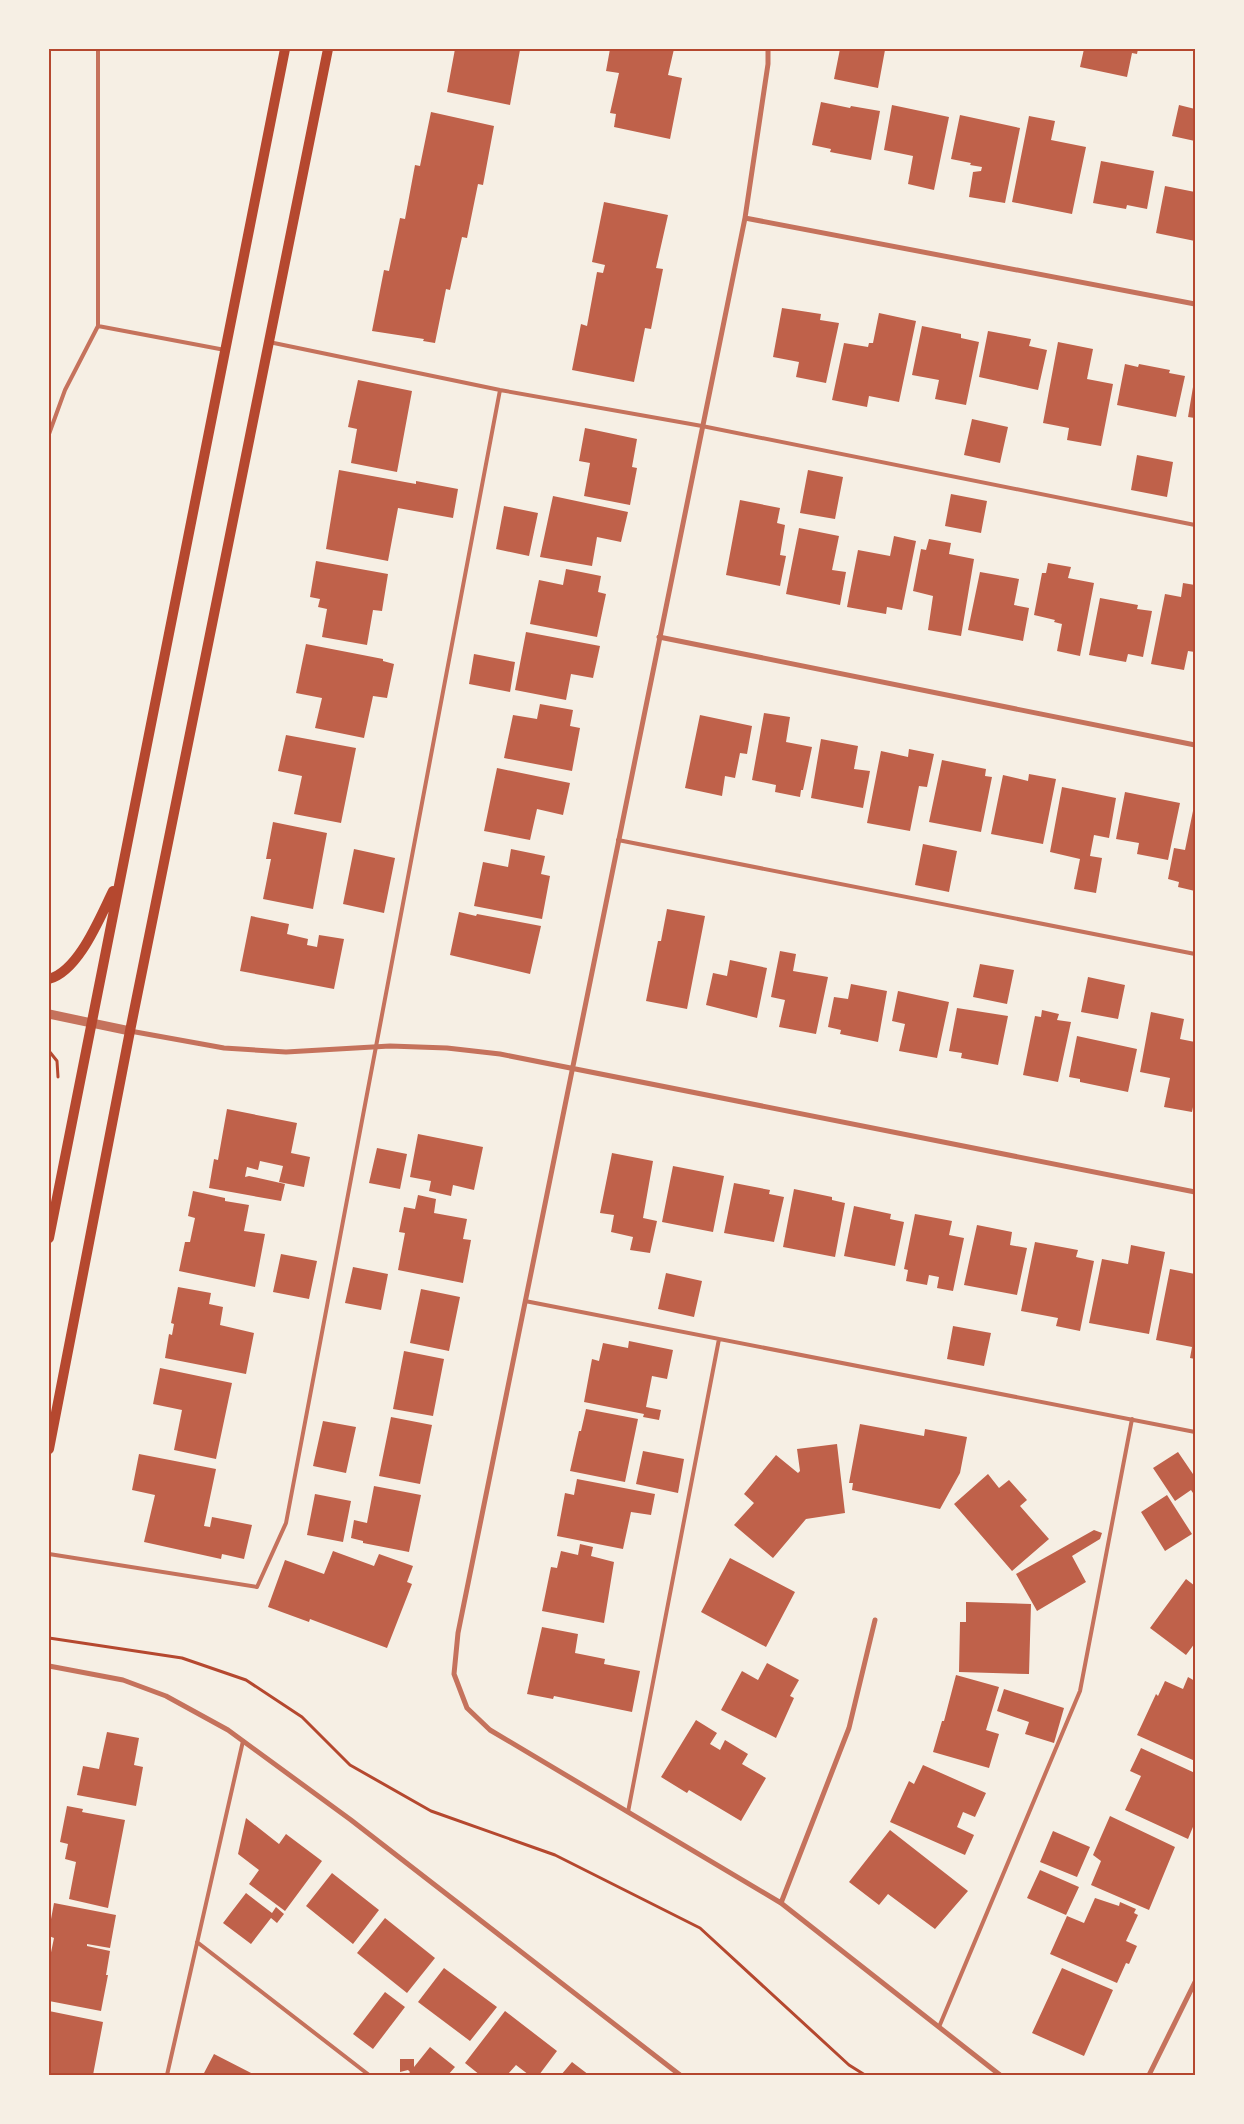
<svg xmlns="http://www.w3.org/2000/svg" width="1244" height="2124" viewBox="0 0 1244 2124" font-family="'Varela Round',sans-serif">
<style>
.building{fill:#bf614a}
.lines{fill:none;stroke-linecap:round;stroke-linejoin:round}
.path{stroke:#b5482f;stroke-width:3}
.service{stroke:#c5725c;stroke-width:4}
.minor{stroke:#c5725c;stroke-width:5}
.tertiary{stroke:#c5725c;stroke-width:9}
.secondary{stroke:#b5482f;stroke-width:10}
.neatline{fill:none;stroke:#b5482f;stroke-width:2}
</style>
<rect width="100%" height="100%" fill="#f6efe4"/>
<!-- building -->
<path class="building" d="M455,49H526L525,51L520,50L510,105L447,92Z
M610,49H674L668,75L682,78L670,139L614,127L616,114L610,113L619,73L606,71Z
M840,49L885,50L878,88L834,79Z
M1084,49H1138L1137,54L1132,53L1127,77L1080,67Z
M821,102L850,108L851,106L880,111L871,160L830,152L831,149L812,145Z
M892,105L949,117L934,190L908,184L913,156L884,150Z
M1179,105L1195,109V141L1172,136Z
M431,112L494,126L483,185L478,184L467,238L462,237L450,290L446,289L435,343L423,341L424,339L372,331L384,270L389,271L400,218L405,219L415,165L420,166Z
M960,115L1020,128L1005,203L969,197L973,172L981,171L982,167L970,165L971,163L951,159Z
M1029,116L1055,121L1051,140L1086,147L1072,214L1012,202Z
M1101,161L1154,171L1147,209L1127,205L1126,209L1093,203Z
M1165,186L1195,192V241L1156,233Z
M604,202L668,215L656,268L663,269L651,329L645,328L634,382L572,370L581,324L587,326L597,272L603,273L605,265L592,262Z
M782,308L821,314L820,320L839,323L826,383L796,377L799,362L773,357Z
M879,313L916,321L899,402L869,396L867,407L832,400L844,343L868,347L869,343H873Z
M922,326L961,334V338L979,342L966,405L935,399L939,380L912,375Z
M988,331L1031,339L1029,346L1047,350L1038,390L979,377Z
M1058,342L1093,349L1087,379L1113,384L1101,446L1067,440L1069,428L1043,423Z
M1125,364L1138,367L1139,364L1170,370L1169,373L1185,376L1176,417L1117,405Z
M358,380L412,391L397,472L351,463L357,429L348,427Z
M1194,381H1195V418L1188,417Z
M972,419L1008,427L1000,463L964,455Z
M585,428L637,439L632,467L637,468L630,505L584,496L590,463L579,461Z
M1137,455L1173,462L1167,497L1131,490Z
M339,470L416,484V481L458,489L453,518L398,508L388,561L326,549Z
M808,470L843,477L835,519L800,513Z
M951,494L987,501L981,533L945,526Z
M553,496L628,512L621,542L597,537L592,566L540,557Z
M740,500L780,508L777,523L785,525L780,555L786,556L780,586L726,575Z
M504,506L538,513L529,556L496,549Z
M799,528L839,536L832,570L846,572L840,605L786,594Z
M894,536L916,541L902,610L887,607L886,614L847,607L858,550L890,556Z
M929,539L951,543L949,554L974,559L961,636L928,630L933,596L913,591L921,549L926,550Z
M316,561L388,574L382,611L373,610L367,645L322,637L327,609L318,607L320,599L310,597Z
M1048,563L1071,567L1068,578L1094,583L1080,656L1057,651L1062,624L1054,622L1055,620L1034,615L1042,573H1046Z
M566,569L601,576L598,592L606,594L597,637L530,624L539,580L563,585Z
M980,572L1019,579L1014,605L1029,608L1023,641L968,630Z
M1183,583L1195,585V652L1188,651L1184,670L1151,664L1165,594L1181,597Z
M1100,598L1138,605L1137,609L1152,611L1143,657L1128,654L1126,662L1089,655Z
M526,632L600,646L593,678L571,674L566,700L515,690Z
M306,644L383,659V661L394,664L387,698L373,696L364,738L315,728L322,698L296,693Z
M474,654L515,662L510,692L469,684Z
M540,704L573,710L570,726L580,728L572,771L504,758L513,715L537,719Z
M764,713L790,717L786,742L812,747L803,790H801L800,797L775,792L776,785L752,780Z
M700,715L752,726L747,754L740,753L735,778L725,776L722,796L685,788Z
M286,735L356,748L341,823L294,814L302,776L278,771Z
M821,739L858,746L854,769L870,771L863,808L811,798Z
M909,749L934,754L927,787L919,786L910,831L867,823L881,751L908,757Z
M942,760L986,769L985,776L992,777L981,832L929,822Z
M497,768L570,783L563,815L537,809L530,840L484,831Z
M1029,774L1056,779L1043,844L991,834L1003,775L1028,781Z
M1062,787L1116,798L1109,838L1094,835L1090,856L1102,858L1096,893L1074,889L1080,859L1050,852Z
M1125,792L1180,803L1168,860L1137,854L1139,843L1116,839Z
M1194,806H1195V891L1178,887L1179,882L1168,879L1174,848L1185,850Z
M273,822L327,833L313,909L263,899L271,859H266Z
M923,844L957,851L949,892L915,885Z
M354,849L395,858L384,913L343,904Z
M511,849L545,856L541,874L550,876L542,919L474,906L483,862L508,867Z
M667,909L705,916L687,1009L646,1001L658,941H661Z
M459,912L476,916L477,914L541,926L530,974L450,955Z
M251,916L289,924L287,934L308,939L307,945L317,947L319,935L344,939L334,989L240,971Z
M780,951L796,954L793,971L828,977L816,1034L779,1027L785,1000L771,997Z
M730,960L767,968L757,1018L706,1005L713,973L727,976Z
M980,964L1014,970L1007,1004L973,997Z
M1088,977L1125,985L1118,1019L1081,1012Z
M851,984L887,991L878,1042L840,1034L841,1030L828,1027L834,997L848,999Z
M898,991L949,1002L937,1058L899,1051L905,1024L892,1021Z
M957,1008L1008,1016L998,1065L961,1058L962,1053L949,1051Z
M1042,1010L1059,1014L1057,1020L1071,1022L1058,1082L1023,1075L1035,1016L1041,1017Z
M1151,1012L1184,1019L1180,1039L1195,1042V1097L1192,1112L1164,1107L1170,1078L1140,1072Z
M1077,1036L1137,1049L1128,1092L1080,1082V1079L1069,1077Z
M227,1109L297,1123L291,1153L310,1157L304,1187L279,1182L283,1166L260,1161L258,1170L247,1167L245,1177L249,1176L285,1184L281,1201L209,1188L214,1159L218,1160Z
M418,1134L483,1147L474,1190L453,1185L451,1196L429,1191L431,1181L410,1177Z
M377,1148L407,1154L400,1189L369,1183Z
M612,1153L653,1161L643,1218L657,1221L650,1253L630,1250L633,1237L611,1232L614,1215L600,1213Z
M673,1166L724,1176L713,1232L662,1222Z
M734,1183L770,1190L769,1194L784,1197L774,1242L724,1233Z
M794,1189L832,1197V1200L845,1203L835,1257L783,1247Z
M193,1191L225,1198V1201L249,1205L244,1231L265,1234L255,1287L179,1271L185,1242H190L195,1218L188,1216Z
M418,1195L436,1199L434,1213L467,1219L463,1239L471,1240L463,1283L398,1270L405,1233L399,1232L404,1207L415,1209Z
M854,1206L891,1214L890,1219L904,1222L895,1266L844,1256Z
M915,1214L952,1221L949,1235L964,1238L953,1291L937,1288L939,1277L929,1275L927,1285L906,1281L908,1270L904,1269Z
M977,1225L1012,1232L1010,1245L1027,1248L1017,1295L964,1285Z
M1035,1242L1078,1250L1076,1257L1094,1261L1080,1331L1056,1326L1058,1318L1021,1311Z
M1131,1245L1165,1252L1149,1334L1089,1323L1102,1259L1128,1264Z
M281,1254L317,1261L309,1299L273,1292Z
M353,1267L388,1274L381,1310L345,1303Z
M1170,1269L1195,1274V1359L1190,1358L1192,1347L1156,1340Z
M666,1273L702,1281L694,1317L658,1309Z
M178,1287L211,1293L209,1304L223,1307L220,1325L254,1333L246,1374L165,1358L169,1334L172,1335L174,1324L171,1323Z
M421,1289L460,1297L449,1351L410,1343Z
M953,1326L991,1333L984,1366L947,1359Z
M629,1341L673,1350L667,1379L652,1376L646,1407L661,1410L659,1420L643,1417L644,1414L584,1402L592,1359L599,1361L603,1343L628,1348Z
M404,1351L444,1359L433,1416L393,1409Z
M160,1368L232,1383L216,1459L174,1450L182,1410L153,1404Z
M586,1409L638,1419L625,1482L570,1471L579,1431H581Z
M391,1417L432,1425L420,1484L379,1476Z
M323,1421L356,1427L346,1473L313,1466Z
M860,1424L924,1436L925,1429L967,1437L960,1473L940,1509L852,1490L853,1483H849Z
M837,1444L845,1513L806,1519L773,1558L734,1525L754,1503L744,1494L776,1455L798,1473L800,1471L797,1449Z
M643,1451L684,1459L678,1493L636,1484Z
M1178,1452L1195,1477V1496L1191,1490L1175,1501L1153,1468Z
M139,1454L216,1469L204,1526L210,1527L212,1517L252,1525L244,1559L222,1554L221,1559L144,1542L155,1495L132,1490Z
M988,1474L999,1488L1009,1480L1027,1500L1020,1506L1049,1539L1012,1571L954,1504Z
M577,1479L655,1494L651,1515L631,1512L623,1549L557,1536L565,1493L574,1495Z
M374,1486L421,1495L409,1552L363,1543V1541L351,1538L354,1520L367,1523Z
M315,1494L351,1501L343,1542L307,1535Z
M1167,1495L1192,1534L1165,1551L1141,1512Z
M1094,1530L1102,1533L1100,1539L1072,1556L1086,1582L1037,1611L1016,1574Z
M580,1544L593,1547L591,1556L614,1562L604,1623L542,1611L551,1567L557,1568L561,1551L578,1555Z
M333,1551L374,1566L379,1554L413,1566L407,1582L412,1584L387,1648L310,1619L309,1622L268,1607L285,1560L324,1574Z
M730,1558L795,1592L766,1647L701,1612Z
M1186,1579L1195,1586V1643L1186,1655L1150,1628Z
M966,1602L1031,1604L1029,1674L959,1672L960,1622H966Z
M542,1627L578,1634L575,1653L605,1659L604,1664L640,1671L632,1712L554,1696L553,1699L527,1694Z
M767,1663L799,1680L790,1696L794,1698L776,1738L721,1710L742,1671L758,1680Z
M956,1675L999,1687L986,1730L999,1734L989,1768L933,1752L942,1721H944Z
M1188,1677L1195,1681V1761L1137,1735L1156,1694L1158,1696L1165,1681L1183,1689Z
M1004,1689L1064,1708L1054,1743L1025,1734L1029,1722L997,1711Z
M696,1720L717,1733L710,1744L720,1750L725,1740L748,1754L742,1764L766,1778L741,1821L689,1790L687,1793L661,1777Z
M107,1732L139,1738L134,1765L143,1767L136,1806L77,1795L83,1766L99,1769Z
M1141,1748L1195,1773V1822L1188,1839L1125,1810L1141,1776L1130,1771Z
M923,1765L986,1793L975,1817L963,1812L957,1827L974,1835L965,1855L890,1822L909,1781L914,1784Z
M67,1806L83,1809L82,1812L125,1820L108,1908L69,1899L76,1862L65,1859L68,1844L60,1842Z
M1110,1816L1175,1847L1149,1910L1091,1885L1101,1861L1093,1855Z
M246,1818L279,1844L286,1834L322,1861L285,1911L249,1884L259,1870L238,1854Z
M890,1830L968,1891L935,1929L888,1894L879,1905L849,1882Z
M1053,1831L1090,1847L1077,1877L1040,1862Z
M1040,1870L1079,1887L1066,1915L1027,1898Z
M332,1873L379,1910L353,1944L306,1906Z
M246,1893L272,1913L276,1907L284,1914L277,1923L271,1918L251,1944L223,1923Z
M1095,1898L1119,1906L1120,1902L1136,1909L1134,1913L1138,1915L1126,1941L1137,1946L1129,1964L1126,1963L1117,1983L1050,1954L1067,1916L1084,1923Z
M54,1903L116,1915L110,1948L87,1944V1946L110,1951L106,1975H108L101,2011L49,2001V1962L54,1938L49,1936V1930Z
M385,1918L435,1958L407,1993L357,1953Z
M444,1968L497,2007L470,2041L418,2002Z
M1062,1968L1113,1990L1084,2056L1032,2033Z
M385,1992L405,2007L373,2049L353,2034Z
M49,2011L103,2022L93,2075H49Z
M505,2011L557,2051L539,2075H529L516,2065L507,2075H480L465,2063Z
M430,2047L455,2067L448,2075H408L410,2072L408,2070L400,2072V2059H414V2067Z
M214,2054L255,2075H203Z
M572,2062L589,2075H561Z"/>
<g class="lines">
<!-- path -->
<path class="path" d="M49,1051L57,1061L58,1077
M49,1638L182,1658L246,1680L302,1717L350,1765L431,1811L555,1855L700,1928L849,2065L865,2075"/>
<!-- service -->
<path class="service" d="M98,326L225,350
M269,342L500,390L702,426L1195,525
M49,434L65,390L98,326V49
M618,840L1195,954
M525,1301L1195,1432
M49,1554L257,1587L286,1523L500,390
M628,1812L719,1339
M197,1942L369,2075
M939,2027L1080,1691L1132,1419
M167,2075L243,1741"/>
<!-- minor -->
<path class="minor" d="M768,49V64L745,218L458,1633L454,1674L467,1708L490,1730L781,1903L1000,2075
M745,218L1195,304
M659,637L1195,745
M130,1031L224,1048L286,1052L390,1046L447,1048L500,1054L1195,1192
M49,1666L123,1680L166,1696L228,1730L351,1820L680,2075
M781,1903L849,1728L875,1620
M1149,2075L1195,1982"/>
<!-- tertiary -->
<path class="tertiary" d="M49,1014L130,1031"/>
<!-- secondary -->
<path class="secondary" d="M49,979C79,971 100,917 113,891
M49,1238L285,49
M49,1449L130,1031L328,49"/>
</g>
<!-- border -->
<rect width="1244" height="2124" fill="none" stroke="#f6efe4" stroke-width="100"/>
<rect x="50" y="50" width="1144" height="2024" class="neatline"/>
</svg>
